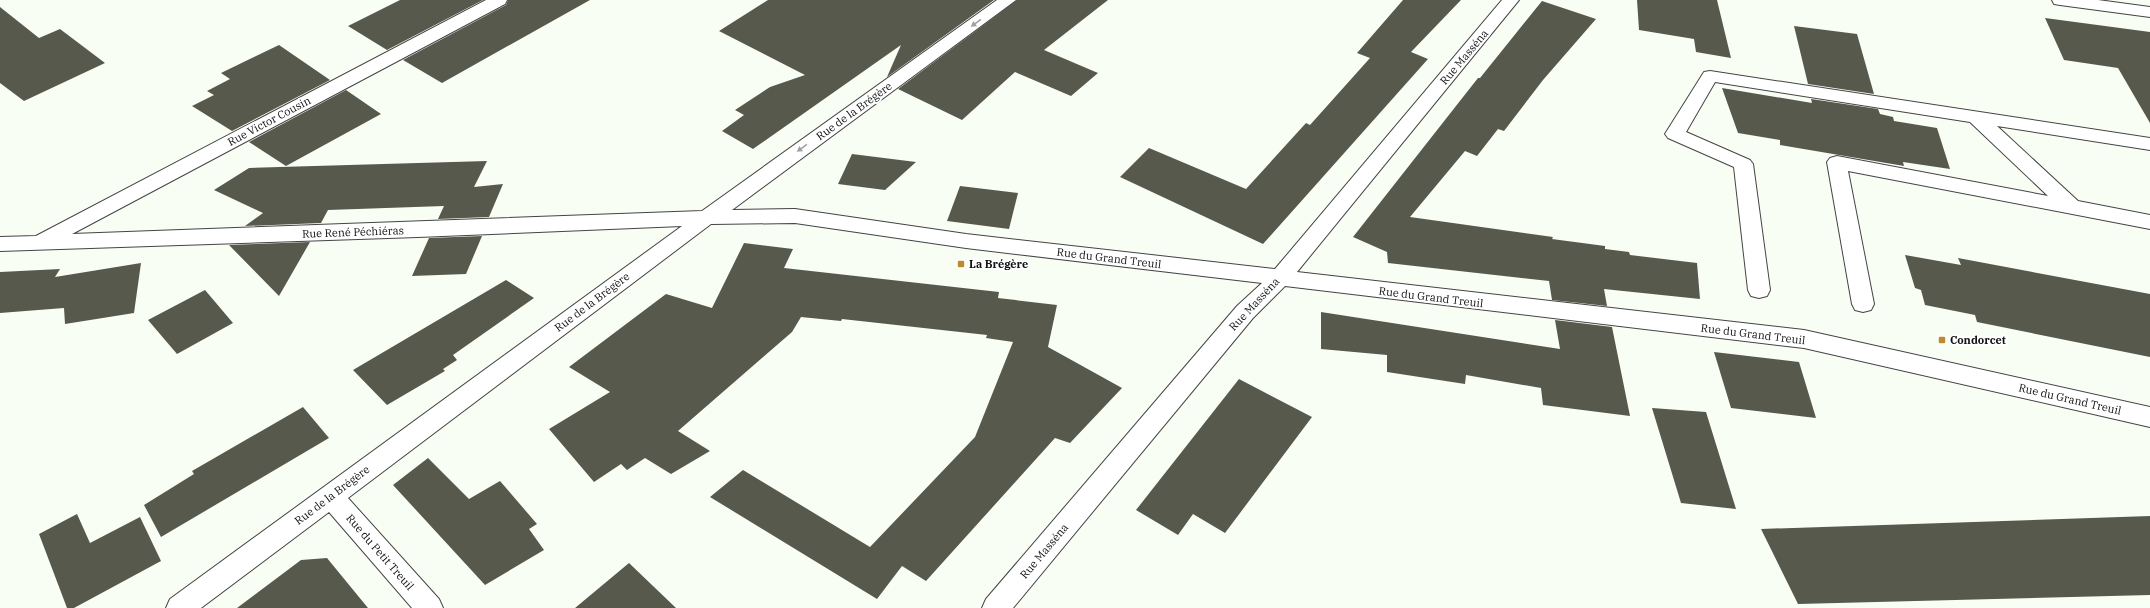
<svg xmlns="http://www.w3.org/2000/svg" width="2150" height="608" viewBox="0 0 2150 608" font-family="'IBM Plex Serif',serif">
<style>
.building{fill:#58594d}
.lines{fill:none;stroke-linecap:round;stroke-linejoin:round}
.lane-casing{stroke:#444;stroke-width:2}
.street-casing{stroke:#444;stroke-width:2}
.lane{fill:#fff;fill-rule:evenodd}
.street{fill:#fff;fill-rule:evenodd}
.oneway{fill:#a0a0a0}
.poi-dot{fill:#ba8c2f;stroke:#fff;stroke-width:1.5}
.labels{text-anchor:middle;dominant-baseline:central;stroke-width:4;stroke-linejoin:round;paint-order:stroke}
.street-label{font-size:11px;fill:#111;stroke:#fff}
.poi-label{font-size:11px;font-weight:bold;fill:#111;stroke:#fff;text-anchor:start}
</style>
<rect width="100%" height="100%" fill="#f9fef5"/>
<!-- building -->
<path class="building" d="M400,0H483L387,50L348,26Z
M508,0H590L442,83L403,60L506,5Z
M768,0H994L887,77L901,45L753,149L722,131L744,115L735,110L770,87L805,75L719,31Z
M1017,0H1108L1044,50L1098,73L1071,96L1015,72L962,120L898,89Z
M1403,0H1461L1411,52L1428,59L1263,244L1120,177L1149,148L1246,189L1306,123L1310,125L1370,58L1357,53Z
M1637,0H1717L1731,58L1696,52L1694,39L1639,30Z
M1542,1L1596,19L1543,80L1504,131L1498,129L1477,156L1465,151L1410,217L1553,237L1552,239L1605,246V249L1629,252L1630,255L1697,263L1700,299L1604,289L1607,306L1552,300L1549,281L1388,263L1387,252L1353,237L1478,78H1480Z
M0,7L39,38L60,29L105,63L24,101L0,83Z
M2045,18L2150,32V123L2118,68L2064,60Z
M1794,26L1857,34L1874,94L1808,84Z
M279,45L330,80L232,131L192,106L214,95L207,91L230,79L221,73Z
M1722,88L1812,103L1811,99L1878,109L1880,114L1893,117L1894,121L1937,128L1950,169L1903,162L1904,166L1780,145V140L1738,133Z
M346,90L381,114L286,166L249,142Z
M852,154L916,162L885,190L838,184Z
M487,161L474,187L503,184L489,217L438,219L444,206L328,210L321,223L245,226L263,213L214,190L249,168Z
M960,186L1018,193L1009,229L947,221Z
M482,236L466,274L412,276L429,238Z
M310,242L279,296L229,245Z
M744,243L793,249L784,268L999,292L998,298L1057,305L1048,347L1122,388L1070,443L1055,438L926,581L902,566L877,599L710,497L743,470L870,547L975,437L1013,342L986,338L987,335L842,319L841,321L801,317L792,332L678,431L710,451L671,474L645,458L627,470L621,464L594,482L549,429L610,392L569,367L666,294L712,308Z
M1905,255L1961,265L1958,258L2150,294V357L1977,322L1975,315L1925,305L1921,290L1915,288Z
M141,263L134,313L65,324L64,308L0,313V272L60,269L55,277Z
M506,280L534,298L453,355L457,360L443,369L445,371L387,405L353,370Z
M205,290L233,323L177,354L148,320Z
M1321,312L1560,349L1555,320L1612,327L1630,416L1543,405L1541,388L1466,375L1465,384L1387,372V355L1321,349Z
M1714,352L1799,362L1816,418L1731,408Z
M1239,379L1312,417L1225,533L1193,514L1178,535L1136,510Z
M303,407L329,438L161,537L144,505L194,474L192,471Z
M1652,408L1706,412L1736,509L1681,503Z
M428,458L469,499L500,481L537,524L529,529L544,550L485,585L393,485Z
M77,514L90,543L140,517L161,561L74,608H67L39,534Z
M2150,516V595L1798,604L1761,529Z
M327,558L368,608H237L301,560Z
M629,563L676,608H575Z"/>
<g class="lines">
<defs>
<path id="lane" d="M1710,71L2150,138V150L1997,126L2078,201L2150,215V229L1848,171L1874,304L1871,310L1863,312L1855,310L1852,304L1827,162L1830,158L1837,156L2048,196L1970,122L1715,82L1686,132L1750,160L1753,164L1770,290L1767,296L1759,298L1751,296L1748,290L1734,167L1668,138L1665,134L1704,72Z"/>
<path id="street" d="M486,0H507L505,4L72,234L702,211L997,0H1016L732,210L795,209L966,234L1275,269L1502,0H1519L1297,272L1804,330L2150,407V427L1804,348L1285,286L1253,318L1013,608H982L986,599L1237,306L1262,283L966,248L795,223L711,224L348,498L439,599L443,608H412L329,512L201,608H166L170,599L682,226L418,237L0,251V237L36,236Z
M2052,0H2098L2150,7V17L2060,5L2054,4Z"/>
</defs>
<!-- lane casing -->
<use href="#lane" class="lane-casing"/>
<!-- street casing -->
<use href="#street" class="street-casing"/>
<!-- lane -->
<use href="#lane" class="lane"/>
<!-- street -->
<use href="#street" class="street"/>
</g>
<!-- one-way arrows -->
<defs><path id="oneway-solid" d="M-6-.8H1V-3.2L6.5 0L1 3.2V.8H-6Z"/></defs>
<g class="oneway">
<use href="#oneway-solid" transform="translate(976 23) rotate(144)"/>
<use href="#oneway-solid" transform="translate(802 148) rotate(144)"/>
</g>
<!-- markers -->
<g class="poi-dot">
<rect x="957" y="260" width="8" height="8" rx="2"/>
<rect x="1938" y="336" width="8" height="8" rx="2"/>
</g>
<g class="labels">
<!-- street labels -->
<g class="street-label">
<text transform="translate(1464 57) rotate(-50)">Rue Masséna</text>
<text transform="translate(854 111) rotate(-36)">Rue de la Brégère</text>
<text transform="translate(269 121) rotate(-28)">Rue Victor Cousin</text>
<text transform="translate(353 232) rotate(-2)">Rue René Péchiéras</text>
<text transform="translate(1109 258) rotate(7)">Rue du Grand Treuil</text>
<text transform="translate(1431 297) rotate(7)">Rue du Grand Treuil</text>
<text transform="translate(592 302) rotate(-37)">Rue de la Brégère</text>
<text transform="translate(1254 304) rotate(-47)">Rue Masséna</text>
<text transform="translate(1753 334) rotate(7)">Rue du Grand Treuil</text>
<text transform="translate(2070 399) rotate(13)">Rue du Grand Treuil</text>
<text transform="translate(332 495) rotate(-37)">Rue de la Brégère</text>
<text transform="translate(1044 551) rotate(-50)">Rue Masséna</text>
<text transform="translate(380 552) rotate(49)">Rue du Petit Treuil</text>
</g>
<!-- poi labels -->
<g class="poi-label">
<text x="969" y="264">La Brégère</text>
<text x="1950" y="340">Condorcet</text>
</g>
</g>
</svg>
